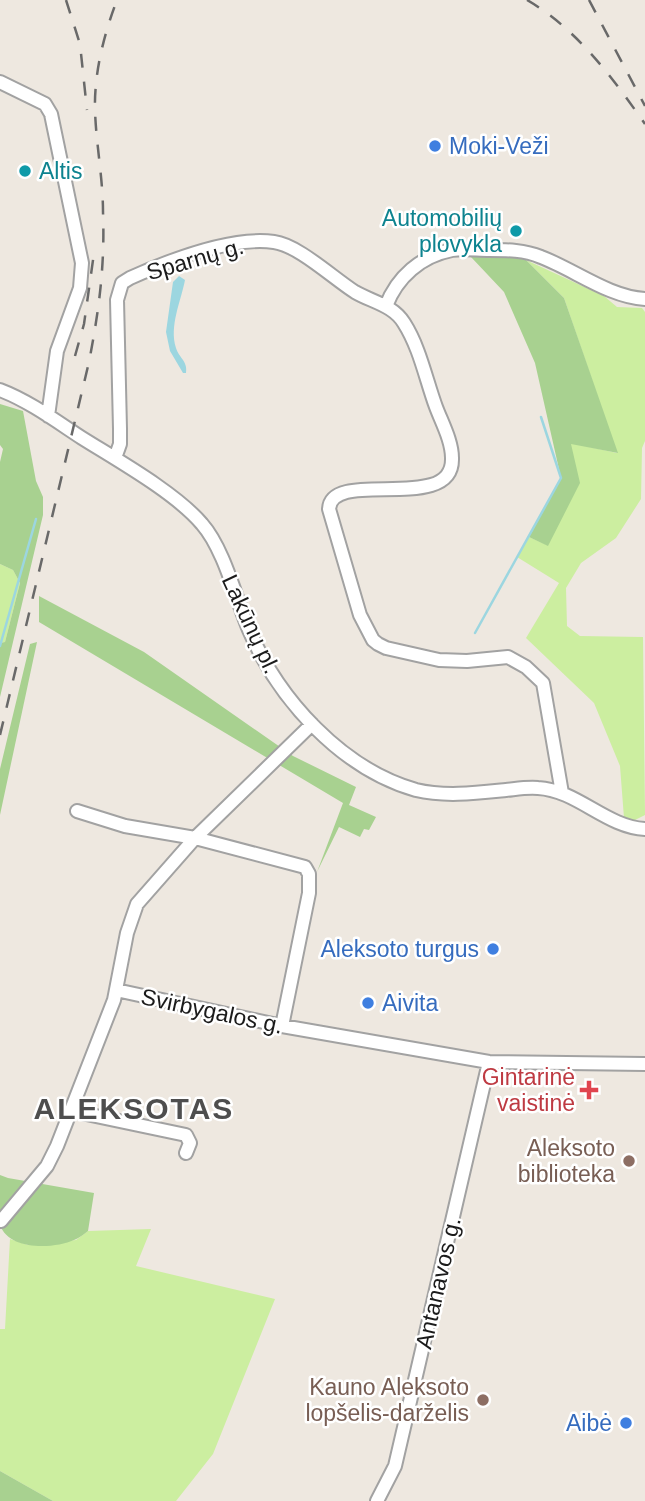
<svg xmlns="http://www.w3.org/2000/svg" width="645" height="1501" viewBox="0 0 645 1501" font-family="Arial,sans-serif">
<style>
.grass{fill:#cceea0}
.forest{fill:#a8d190}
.water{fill:#9cd6e0}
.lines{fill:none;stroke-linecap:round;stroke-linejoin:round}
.stream{stroke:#9cd6e0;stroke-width:2.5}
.minor-casing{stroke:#a2a2a2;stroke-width:16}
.minor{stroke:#fff;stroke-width:12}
.rail{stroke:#696969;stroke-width:2.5;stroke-dasharray:14 14;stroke-linecap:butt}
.shop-dot{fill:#3f7fe0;stroke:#fff;stroke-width:2.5}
.culture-dot{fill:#0f9aa8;stroke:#fff;stroke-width:2.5}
.health-dot{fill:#e0444e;stroke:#fff;stroke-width:2.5}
.education-dot{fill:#8d6e63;stroke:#fff;stroke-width:2.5}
.labels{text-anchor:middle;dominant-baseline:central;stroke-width:5;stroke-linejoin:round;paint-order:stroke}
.shop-label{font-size:23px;fill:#366cbe;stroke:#fff;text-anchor:start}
.culture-label{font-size:23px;fill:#0d838f;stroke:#fff;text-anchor:start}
.street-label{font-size:23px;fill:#1b1b1b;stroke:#fff}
.health-label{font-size:23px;fill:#be3a42;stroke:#fff;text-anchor:end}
.education-label{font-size:23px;fill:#785e54;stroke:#fff;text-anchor:end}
.district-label{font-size:30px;font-weight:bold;letter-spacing:2px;fill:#4e4e4e;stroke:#fff}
</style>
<rect width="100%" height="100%" fill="#eee8e0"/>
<!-- grass -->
<path class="grass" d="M526,260L604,296L617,307L642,308L645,312V441L642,448L641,499L616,538L581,563L566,588L567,626L580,636L643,637L645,815L633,821L624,818L620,766L594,703L526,638L559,583L517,557L529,537L547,545L571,443L617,453L564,298Z
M0,564L13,570L20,583L5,642L0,643Z
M151,1229L136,1266L275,1299L213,1454L176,1501H53L0,1471V1329H5L10,1239L28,1245L76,1240L88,1231Z"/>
<!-- forest -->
<path class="forest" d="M471,257H515L526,260L564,298L618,453L571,444L580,483L548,546L529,537L561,478L535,363L504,292Z
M0,404L23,411L36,481L43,497V515L0,697V643L5,642L20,583L13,570L0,564V462L3,449L0,445Z
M39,596L144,652L293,756L356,787L349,805L376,817L369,830L364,829L360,837L339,827L317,872L343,803L39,622Z
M37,642L0,815V769L30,644Z
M0,1175L8,1178L94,1193L88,1231C84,1234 79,1238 74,1240C54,1249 9,1251 0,1225C0,1213 0,1187 0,1175Z
M0,1471L53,1501H0Z"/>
<!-- water -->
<path class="water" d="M179,276L185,280C181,301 169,326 176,348C179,358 188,361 186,373H183L170,351L166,332L173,282Z"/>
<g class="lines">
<!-- stream -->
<path class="stream" d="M475,633L561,478L541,417
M0,646L36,519"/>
<defs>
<path id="minor" d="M0,82L45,104L51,114L82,263L80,288L57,351L48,416
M386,306C397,277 421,256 452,250C463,248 477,250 489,250C508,250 524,250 541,257C575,270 609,297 645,299
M0,390C29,401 56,421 82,438C117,460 176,493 202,524C224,549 236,599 249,630C279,700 342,769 416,790C445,797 477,793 506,790C516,789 527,787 538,788C577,790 606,827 645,829
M115,458L120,444V429L117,300L122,283L130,278C168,261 231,236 274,242C298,245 333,278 355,292C372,302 393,305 404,323C420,348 426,380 436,407C442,423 452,441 452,458C454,515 331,467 329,509L360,615L373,640L378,644L386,648L439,660L467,661L508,657L526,667L543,683L562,793
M77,811L125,826L195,838L305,867L309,874V893L282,1026
M116,990L282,1026L489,1062L645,1064
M72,1111L186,1135L190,1143L186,1153
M1,1221L47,1166L57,1146L114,1000L127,933L137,904L195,838L312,724
M377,1501L395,1466L489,1062"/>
</defs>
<!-- minor casing -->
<use href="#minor" class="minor-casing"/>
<!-- minor -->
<use href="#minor" class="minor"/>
<!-- rail -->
<path class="rail" d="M66,0L80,44L87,110
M527,0C577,29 612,77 645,124
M589,0L645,106
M75,356L84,324L94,253
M0,735L89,362C99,310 105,266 103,212C103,178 96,144 95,110C94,73 104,34 117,0"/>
</g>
<!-- markers -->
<g class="shop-dot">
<circle cx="435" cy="146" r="7"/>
<circle cx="493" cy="949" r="7"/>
<circle cx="368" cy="1003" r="7"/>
<circle cx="626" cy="1423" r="7"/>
</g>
<g class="culture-dot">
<circle cx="25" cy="171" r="7"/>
<circle cx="516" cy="231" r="7"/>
</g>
<path class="health-dot" d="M585.5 1079.5h7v7h7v7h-7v7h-7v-7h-7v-7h7z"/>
<g class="education-dot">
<circle cx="629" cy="1161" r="7"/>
<circle cx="483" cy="1400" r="7"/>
</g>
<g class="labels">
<!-- shop labels -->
<g class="shop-label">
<text x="449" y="146">Moki-Veži</text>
<text x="479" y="949" text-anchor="end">Aleksoto turgus</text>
<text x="382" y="1003">Aivita</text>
<text x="612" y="1423" text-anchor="end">Aibė</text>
</g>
<!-- culture labels -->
<g class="culture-label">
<text x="39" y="171">Altis</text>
<text x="502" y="218" text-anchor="end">Automobilių<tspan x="502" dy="26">plovykla</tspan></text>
</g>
<!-- street labels -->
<g class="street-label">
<text transform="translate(195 259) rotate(-16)">Sparnų g.</text>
<text transform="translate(251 624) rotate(65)">Lakūnų pl.</text>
<text transform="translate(212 1011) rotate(12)">Svirbygalos g.</text>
<text transform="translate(438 1283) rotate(-77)">Antanavos g.</text>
</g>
<!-- health labels -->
<g class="health-label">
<text x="575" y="1077">Gintarinė<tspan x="575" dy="26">vaistinė</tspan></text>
</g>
<!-- education labels -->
<g class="education-label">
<text x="615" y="1148">Aleksoto<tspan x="615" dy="26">biblioteka</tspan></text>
<text x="469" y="1387">Kauno Aleksoto<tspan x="469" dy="26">lopšelis-darželis</tspan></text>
</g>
<!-- district labels -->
<g class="district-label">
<text x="134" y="1108">ALEKSOTAS</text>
</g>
</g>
</svg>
